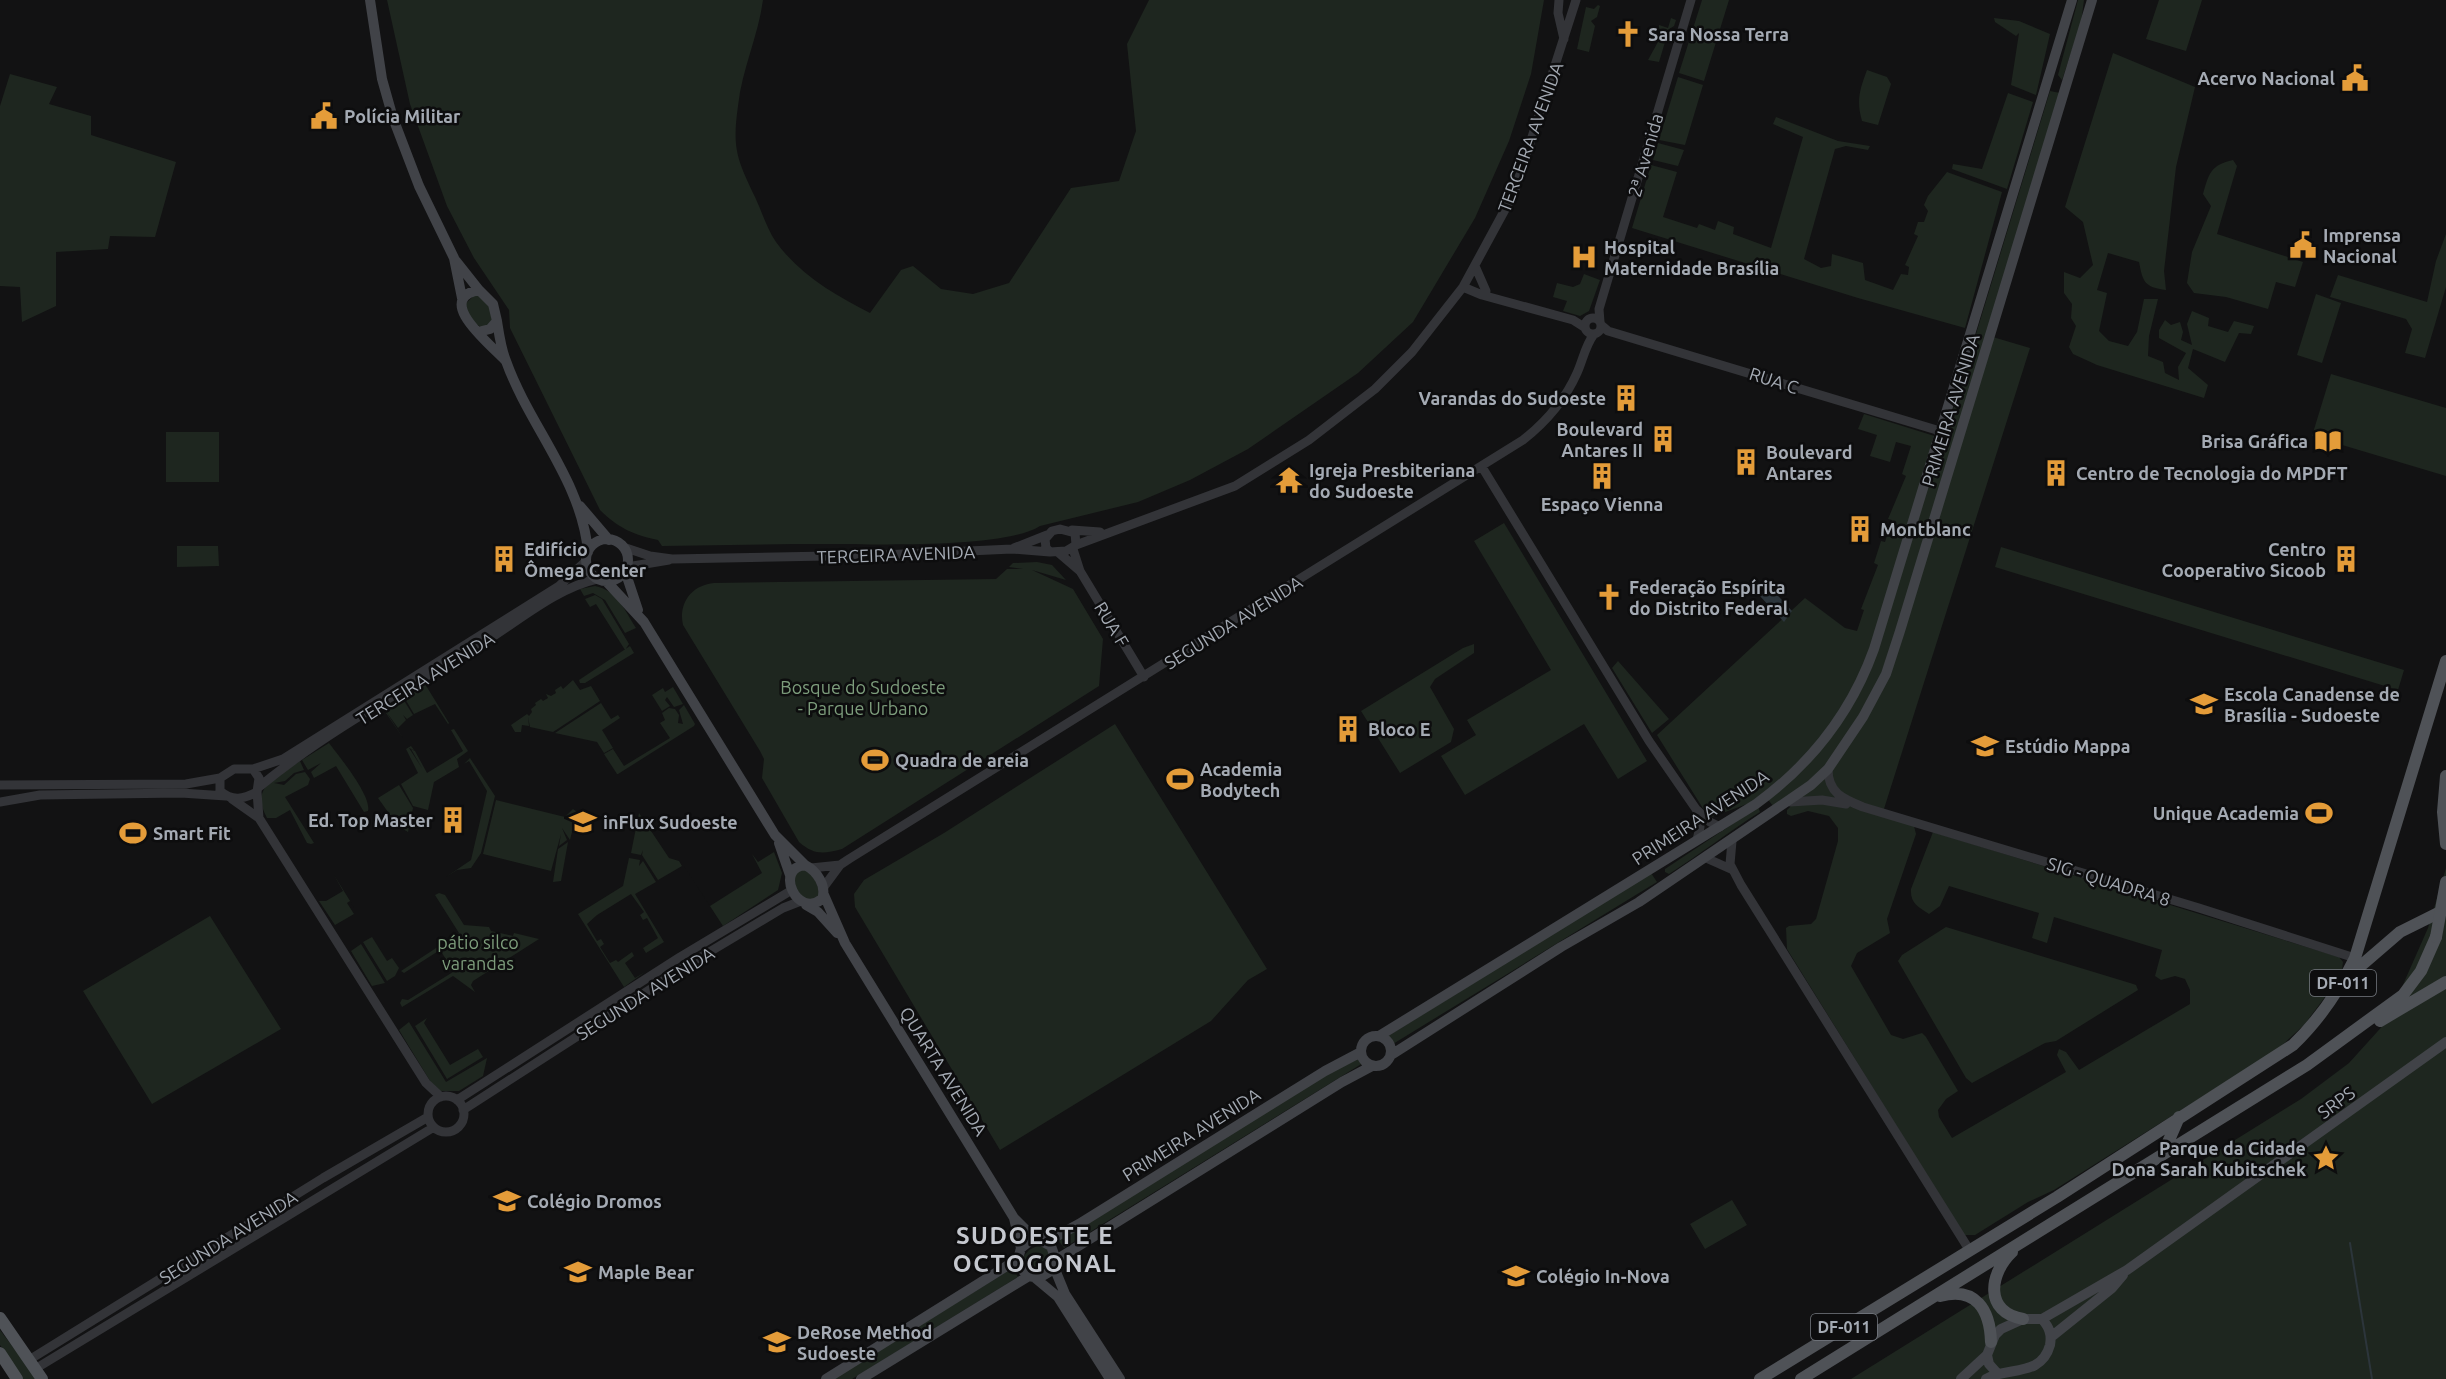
<svg xmlns="http://www.w3.org/2000/svg" width="2446" height="1379" viewBox="0 0 2446 1379" font-family="Ubuntu,sans-serif">
<style>
.green{fill:#1e261f}
.water{fill:#2c353b}
.lines{fill:none;stroke-linecap:round;stroke-linejoin:round}
.stream{stroke:#2c353b;stroke-width:2}
.tertiary{stroke:#333438;stroke-width:9}
.secondary{stroke:#414348;stroke-width:10}
.primary{stroke:#4f5257;stroke-width:12}
.primary-bridge{stroke:#4f5257;stroke-width:12}
.labels{text-anchor:middle;dominant-baseline:central;stroke-width:5;stroke-linejoin:round;paint-order:stroke}
.shield{fill:#0d0d0e;stroke:#777b82;stroke-width:1.5}
.shield-label{font-size:16px;font-weight:bold;fill:#a4aab3}
.poi-label{font-size:18px;font-weight:bold;fill:#a4aab3;stroke:#0d0d0e;text-anchor:start}
.street-label{font-size:18px;fill:#a4aab3;stroke:#0d0d0e}
.park-label{font-size:18px;fill:#7d9d7c;stroke:#0d0d0e}
.district-label{font-size:24px;font-weight:bold;letter-spacing:1.5px;fill:#c5c8cf;stroke:#0d0d0e}
</style>
<rect width="100%" height="100%" fill="#121213"/>
<!-- green -->
<path class="green" d="M387,0H763C758,37 742,69 738,106C732,149 737,159 755,197C762,212 767,229 776,242C800,275 835,295 870,313L901,270L913,266L941,289L973,294L1009,283L1071,188L1119,181L1136,131L1127,44L1149,0H1544L1531,74L1509,141L1475,218L1413,322L1358,373L1248,449L1190,480L1138,502L1040,526C1004,549 874,544 827,544C772,544 717,545 662,546L658,540C634,535 618,528 600,510L510,328L509,310L474,258L447,206L410,104Z
M1702,0H1729L1704,81L1679,73Z
M2078,0H2084L2081,23L2062,80L2058,75Z
M2159,0H2202L2186,51L2146,39Z
M1598,5L1600,6L1597,17L1591,21L1595,26L1589,52L1577,49L1586,7L1594,9Z
M1671,18L1676,20L1674,26L1669,29L1659,62L1648,60L1659,40V25L1668,28Z
M1994,18L2019,21L2050,34L2036,95L2011,85L2019,33L2016,36L1995,22Z
M2113,53L2195,87L2176,167L2164,271L2166,290C2144,287 2143,282 2139,262L2108,253L2097,290L2107,293L2099,331L2109,341L2128,346L2137,332L2144,299H2158L2149,336L2148,356L2163,362L2165,373L2179,380L2178,367L2186,353L2159,338V330L2165,320L2171,325L2180,322L2183,332L2181,340L2192,345L2187,324L2192,311L2209,318L2208,326L2228,332L2234,321L2254,326L2251,334L2239,333L2225,362L2193,349L2188,368L2208,385L2204,398L2097,365L2073,354L2069,347L2076,326L2071,318L2072,304L2064,293V272L2080,278L2093,265L2083,222L2065,207Z
M1867,70L1887,77L1891,84L1878,125L1862,121C1856,100 1860,89 1867,70Z
M10,74L57,87L49,104L91,116V135L176,162L155,237L110,236L108,249L56,252V306L22,322L20,287L0,286V106Z
M1678,77L1703,85L1685,145L1659,140Z
M2050,91L2060,93L1986,335L2030,348L1883,812L1839,800L1773,806L1766,797L1709,818L1657,735L1805,598L1845,628L1857,631L1864,610L1861,609L1878,565L1874,563L1881,541L1885,542L1892,520L1888,519L1906,476L1902,474L1911,446L1896,442L1890,462L1870,456L1877,435L1858,429L1864,414L1944,439Z
M2008,93L2033,102L2007,189L1952,169L1953,164L1982,169Z
M1776,117L1838,141L1870,146L1868,150L1846,146L1835,149L1804,259L1821,268L1831,266L1832,254L1863,263L1865,280L1893,290L1901,274L1908,275L1909,267L1905,265L1918,236L1914,234L1918,222H1924L1928,211L1924,205L1928,196L1947,172L2002,192L1965,328L1858,298L1632,228L1651,165L1677,172L1663,217L1697,228L1699,224L1715,230L1718,221L1734,227L1733,234L1771,248L1803,137L1773,124Z
M1658,143L1684,150L1678,166L1653,160Z
M2233,160L2237,166L2217,234L2303,262L2295,287L2276,282L2268,309L2226,297L2194,293L2187,283L2192,252L2211,206L2203,194C2209,173 2211,165 2233,160Z
M2446,234V287L2425,358L2405,353L2412,329L2406,319L2330,297L2338,275L2427,302L2436,261Z
M1584,274L1600,280L1589,311L1580,316L1563,311L1567,301L1553,297L1557,283L1573,287L1580,284Z
M477,293L489,304L492,320L489,325L481,327L472,322L465,304Z
M2316,294L2341,303L2322,363L2297,355Z
M2331,374L2446,408V476L2312,436Z
M166,432H219V482H166Z
M1504,523L1647,761L1618,779L1584,724L1465,795L1441,756L1476,735L1467,720L1551,670L1474,541Z
M177,546H218L219,566L177,567Z
M2001,547L2404,670L2398,690L1995,567Z
M1037,562L1052,565L1066,580L1032,570L1073,589L1103,639L1099,686L842,849C823,854 814,855 799,842L762,778L764,759L760,751L683,625C678,603 692,585 714,583L996,579L1007,569H1023L1009,567L1013,563Z
M595,586C617,590 625,611 636,628L625,633L605,600L593,593L584,596L580,589Z
M595,595L602,599L629,644L625,650L596,604L590,607L585,599Z
M1474,644V653L1435,679L1430,687L1454,729L1451,742L1400,773L1361,711L1463,648Z
M630,646L634,653L585,683H580L579,680Z
M1618,661L1669,719L1652,733L1612,668Z
M573,680L580,690L591,686L600,701L553,732L530,727L528,717L529,726L522,725L521,732H515L511,725L527,714L529,716L532,712L531,709L536,705L535,703L541,699L543,701L548,698L546,694L551,696L556,693L555,690L561,686L563,689Z
M425,684L449,723L448,724L435,704L414,714L404,697Z
M673,687L683,704L674,707L667,697L665,700L670,706L662,711L652,695L663,688L665,692Z
M403,699L413,715L407,719L403,715L406,720L398,728L385,710L403,738L384,710Z
M601,703L611,719L618,715L620,718L602,730L613,748L604,753L597,742L555,733Z
M684,705L695,724L694,726L618,774H617L604,754L613,749L624,766L670,738L660,723L665,720L662,713L669,708L675,709L679,715L678,723L683,724L679,710Z
M1115,724L1267,969L1248,980L1211,1021L1000,1150L855,907L854,894L864,880L944,833Z
M454,729L468,751L457,759L459,767L434,782L428,810L413,806L401,784L418,773L406,749L411,746L414,750L409,748L422,768L411,749L415,751L427,773L463,751L451,730Z
M329,743C338,755 372,796 368,811L364,812L336,766L314,778L311,772L321,763L308,770L302,760Z
M470,758L495,796L481,853L471,868L457,870L446,877L471,860L487,791L469,761L464,764Z
M300,761L304,770L294,773L285,781L274,783L284,785L296,774L305,772L310,779L308,785L285,797L314,843L311,844L307,843L290,810L276,818H267C249,786 277,778 300,761Z
M399,785L413,808L408,832L398,826L378,798Z
M496,800L565,817L573,809L577,812L570,840L562,828L567,840L559,846L561,834L551,871L483,854Z
M1811,801L1850,806L1914,826L1916,834L1887,919L1890,933L1857,953L1851,966L1891,1035L1903,1039L1922,1033L1926,1037L1958,1091L1946,1099L1938,1110L1939,1117L1952,1138L2066,1072L2057,1055L2059,1049L2066,1052L2079,1070L2190,1004V990L2185,979L2175,976L2161,980L2155,976L2162,950L2054,917L2047,943L2032,938L2039,913L1949,886L1940,906L1929,914C1918,907 1910,903 1911,889L1933,832L2339,957L2343,962L2342,970L2334,985L2304,1025L2278,1049L2054,1190L2028,1202L1975,1235H1964L1787,949L1786,928L1789,926L1811,924L1816,919L1838,841V828L1829,816L1808,811L1791,816L1787,814V810L1792,805Z
M1758,807L1760,812C1729,831 1701,854 1669,874L1665,872V869Z
M639,813L669,858L679,861L682,866L658,880L642,855L643,850L641,855L631,853Z
M568,842L561,881L553,882L558,849Z
M774,852L782,873L778,890L723,926L680,860L710,906L762,873L752,854L758,862Z
M629,858L640,860L639,866L643,861L656,882L635,894L664,942L646,953L643,948L658,938L647,918L643,920L640,915L644,912L631,894H634H631L597,915L587,924L597,941L601,939L604,944L600,947L610,963L616,960L618,962L632,952L634,956L625,963L635,978L645,972L624,987L578,914L623,886Z
M803,868L812,873L821,894L811,902L796,893L794,873Z
M2446,868V1379H1851L2301,1099L2349,1063L2387,1021L2428,928Z
M1651,873L1657,882L1393,1044L1388,1036Z
M334,875L355,909L350,901L347,903L354,914L335,925L319,901H326L343,891Z
M439,893L445,895L464,925L489,927L491,931L513,936L514,933L539,939L473,981L471,985L475,992L453,976L402,1007L400,1003L402,999L408,1000L453,972L448,970L451,967L440,950L404,973L401,971L459,933L435,895Z
M210,916L281,1029L152,1104L83,991Z
M1946,927L2130,983L2136,985L2138,990L2056,1041L2045,1043L1972,1083L1966,1078L1898,961L1902,955Z
M372,937L387,961L392,958L399,968L395,976L387,981L363,942Z
M361,944L385,983L372,986L351,951Z
M427,1018L424,1023L450,1065L478,1049L483,1057L447,1079L415,1026Z
M409,1022L446,1082L487,1058L483,1076L459,1091H440L432,1084L399,1030Z
M1358,1055L1363,1063L1064,1248L1058,1240Z
M1732,1200L1747,1225L1705,1249L1690,1224Z
M1041,1244L1053,1251L1050,1264L1035,1273L1024,1268L1023,1257L1029,1250Z
M1013,1268L1018,1277L852,1379H833Z
M0,1330L37,1379H23L0,1345Z"/>
<!-- water -->
<path class="water" d="M1769,586L1792,611L1784,622L1759,595Z"/>
<g class="lines">
<!-- stream -->
<path class="stream" d="M2350,1243L2372,1379"/>
<!-- tertiary -->
<path class="tertiary" d="M1559,0L1558,13L1564,39
M1475,266L1486,291
M1463,287L1482,295L1573,320L1584,327
M1585 326a8 8 0 1 1 16 0a8 8 0 1 1-16 0Z
M1600,322L1599,309L1691,0
M1601,325L1608,331L1940,431
M1482,467L1649,741L1696,809L1710,822L1720,827
M1060,529L1075,533L1076,545L1066,551L1050,552L1046,548L1045,539L1052,531Z
M1072,530L1100,532
M1076,545L1235,486L1309,440L1375,389L1412,352L1463,287L1514,193L1576,0
M623,547L650,556L672,559L882,555L1012,549L1050,552
M1014,548L1047,535
M1073,549L1080,571L1144,677
M1059,553L1080,571
M627,567L669,560
M234,769H253L259,778L257,792C243,799 233,802 220,791V778Z
M253,769L283,759L559,586L586,561
M1828,769C1828,793 1843,799 1863,807L2199,908L2355,958
M0,785L186,784L220,778
M259,787C328,730 410,687 486,641C521,619 557,588 597,579
M257,792L259,818L426,1083L441,1097
M232,799L259,818
M0,802L40,795L181,793L226,796
M1790,802L1822,800L1846,804
M1697,811L1700,827L1697,840
M1732,841L1730,864L1741,885L1970,1251
M1706,858L1733,870
M811,868L840,865
M823,888L840,865L849,859L1523,440C1546,422 1565,400 1577,373C1583,360 1585,346 1594,334
M428 1114a18 18 0 1 1 36 0a18 18 0 1 1-36 0Z
M457,1100L680,957L792,890
M463,1110L691,963L783,908L801,901
M29,1360L323,1178L428,1117
M35,1369L434,1127"/>
<!-- secondary -->
<path class="secondary" d="M370,0L382,79L393,118L419,186L454,258L462,298
M456,261L479,290
M497,321C499,334 501,349 506,361C529,426 582,481 588,552
M478,332L490,329L497,321L493,304L479,290C433,299 491,345 505,360
M580,506L609,540
M586 560a21 21 0 1 1 42 0a21 21 0 1 1-42 0Z
M625,571L638,610
M606,581L644,622L775,835L805,865
M779,843L790,875
M805,865C817,871 827,886 822,899C797,919 774,868 805,865Z
M824,895L845,943L987,1174L1014,1218L1036,1240
M806,905L818,912L837,933
M1361 1051a15 15 0 1 1 30 0a15 15 0 1 1-30 0Z
M1379,1036L1756,804C1811,764 1851,713 1874,649L2072,0
M1391,1055L1561,947L1639,902L1811,785L1828,769L1863,717L1886,674L1900,631L2092,0
M1014,1218L1021,1248
M1038,1239L1051,1246L1056,1260L1051,1271L1039,1278L1029,1276L1021,1269L1018,1259L1021,1248L1031,1240L1057,1236L1079,1224L1325,1071L1361,1052
M1056,1260L1342,1082L1372,1066
M1054,1267L1065,1294L1120,1379
M1034,1277L1058,1297L1110,1379
M2051,1337L2112,1288L2123,1275
M1997,1373L1989,1364L1987,1355L1995,1335L2001,1329L2023,1319H2042L2127,1270L2446,1042
M826,1379L1018,1259
M861,1379L1029,1276
M1961,1379L1987,1355
M1986,1379C2007,1366 2041,1378 2050,1345C2052,1334 2049,1327 2042,1319"/>
<!-- primary -->
<path class="primary" d="M2446,776L2443,812L2446,844
M2349,976L2400,932L2446,909
M2380,1021L2446,982
M2163,1154L2179,1117
M2012,1252C1989,1274 1984,1312 2023,1319
M1940,1296C1976,1286 1990,1310 1991,1342
M0,1318L42,1379
M0,1353L17,1379
M1760,1379L2057,1197L2293,1045C2320,1019 2339,991 2355,958L2446,661
M1801,1379L2307,1065L2403,995L2421,971L2436,937"/>
<!-- primary-bridge -->
<path class="primary-bridge" d="M2436,937L2446,882"/>
</g>
<!-- icons -->
<defs>
<symbol id="church-bare" viewBox="-9 -9 18 18"><path d="M-1.2-6h2.4v3.5h3.3v2.4h-3.3V6h-2.4V-.1h-3.3v-2.4h3.3Z" fill="#e49c39" stroke="#0d0d0e" stroke-width="2.5" paint-order="stroke"/></symbol>
<symbol id="civic-bare" viewBox="-9 -9 18 18"><path d="M-.6-6.5H3V-4.5H.6V-3L4-1V1h2V6H-6V1h2V-1L-.6-3ZM-1.2 2.5V6h2.4V2.5Z" fill="#e49c39" stroke="#0d0d0e" stroke-width="2.5" paint-order="stroke"/></symbol>
<symbol id="hospital-bare" viewBox="-9 -9 18 18"><path d="M-5-5h3v3.5h4V-5h3V5h-3V1.5h-4V5h-3Z" fill="#e49c39" stroke="#0d0d0e" stroke-width="2.5" paint-order="stroke"/></symbol>
<symbol id="building-bare" viewBox="-9 -9 18 18"><path d="M-4-6H4V6H1V3H-1V6H-4ZM-2.5-4.3h1.7v1.8h-1.7ZM.8-4.3h1.7v1.8H.8ZM-2.5-1h1.7V.8h-1.7ZM.8-1h1.7V.8H.8Z" fill="#e49c39" stroke="#0d0d0e" stroke-width="2.5" paint-order="stroke"/></symbol>
<symbol id="library-bare" viewBox="-9 -9 18 18"><path d="M-6-4Q-3-5.5-.7-3.5V5Q-3 3-6 4ZM6-4Q3-5.5 .7-3.5V5Q3 3 6 4Z" fill="#e49c39" stroke="#0d0d0e" stroke-width="2.5" paint-order="stroke"/></symbol>
<symbol id="temple-bare" viewBox="-9 -9 18 18"><path d="M0-6L5-2H3V0L6.5 2.5H4V6H1.5V3h-3V6H-4V2.5H-6.5L-3 0V-2H-5Z" fill="#e49c39" stroke="#0d0d0e" stroke-width="2.5" paint-order="stroke"/></symbol>
<symbol id="school-bare" viewBox="-9 -9 18 18"><path d="M0-5L7-2L0 1L-7-2ZM-4 1L0 2.5L4 1V4Q0 6-4 4Z" fill="#e49c39" stroke="#0d0d0e" stroke-width="2.5" paint-order="stroke"/></symbol>
<symbol id="university-bare" viewBox="-9 -9 18 18"><path d="M0-5L7-2L0 1L-7-2ZM-4 1L0 2.5L4 1V4Q0 6-4 4Z" fill="#e49c39" stroke="#0d0d0e" stroke-width="2.5" paint-order="stroke"/></symbol>
<symbol id="stadium-bare" viewBox="-9 -9 18 18"><path d="M0-5a6.5 5 0 1 0 0 10a6.5 5 0 1 0 0-10ZM-3.5-1.8h7v3.6h-7Z" fill="#e49c39" stroke="#0d0d0e" stroke-width="2.5" paint-order="stroke"/></symbol>
<symbol id="sight-bare" viewBox="-9 -9 18 18"><path d="M0-6L1.8-2.2L6-1.7L2.9 1.2L3.7 5.4L0 3.3L-3.7 5.4L-2.9 1.2L-6-1.7L-1.8-2.2Z" fill="#e49c39" stroke="#0d0d0e" stroke-width="2.5" paint-order="stroke"/></symbol>
</defs>
<g fill-rule="evenodd">
<use href="#church-bare" x="1609" y="15" width="38" height="38"/>
<use href="#civic-bare" x="2336" y="59" width="38" height="38"/>
<use href="#civic-bare" x="305" y="97" width="38" height="38"/>
<use href="#civic-bare" x="2284" y="226" width="38" height="38"/>
<use href="#hospital-bare" x="1565" y="238" width="38" height="38"/>
<use href="#building-bare" x="1607" y="379" width="38" height="38"/>
<use href="#building-bare" x="1644" y="420" width="38" height="38"/>
<use href="#library-bare" x="2309" y="422" width="38" height="38"/>
<use href="#building-bare" x="1727" y="443" width="38" height="38"/>
<use href="#building-bare" x="2037" y="454" width="38" height="38"/>
<use href="#building-bare" x="1583" y="457" width="38" height="38"/>
<use href="#temple-bare" x="1270" y="461" width="38" height="38"/>
<use href="#building-bare" x="1841" y="510" width="38" height="38"/>
<use href="#building-bare" x="485" y="540" width="38" height="38"/>
<use href="#building-bare" x="2327" y="540" width="38" height="38"/>
<use href="#church-bare" x="1590" y="578" width="38" height="38"/>
<use href="#school-bare" x="2185" y="685" width="38" height="38"/>
<use href="#building-bare" x="1329" y="710" width="38" height="38"/>
<use href="#university-bare" x="1966" y="727" width="38" height="38"/>
<use href="#stadium-bare" x="856" y="741" width="38" height="38"/>
<use href="#stadium-bare" x="1161" y="760" width="38" height="38"/>
<use href="#stadium-bare" x="2300" y="794" width="38" height="38"/>
<use href="#building-bare" x="434" y="801" width="38" height="38"/>
<use href="#school-bare" x="564" y="803" width="38" height="38"/>
<use href="#stadium-bare" x="114" y="814" width="38" height="38"/>
<use href="#sight-bare" x="2307" y="1139" width="38" height="38"/>
<use href="#school-bare" x="488" y="1182" width="38" height="38"/>
<use href="#school-bare" x="559" y="1253" width="38" height="38"/>
<use href="#school-bare" x="1497" y="1257" width="38" height="38"/>
<use href="#university-bare" x="758" y="1323" width="38" height="38"/>
</g>
<g class="labels">
<!-- shield labels -->
<g class="shield">
<rect x="2310" y="970" width="66" height="26" rx="4.5"/>
<rect x="1811" y="1314" width="66" height="26" rx="4.5"/>
</g>
<g class="shield-label">
<text x="2343" y="983">DF-011</text>
<text x="1844" y="1327">DF-011</text>
</g>
<!-- poi labels -->
<g class="poi-label">
<text x="1648" y="34">Sara Nossa Terra</text>
<text x="2335" y="78" text-anchor="end">Acervo Nacional</text>
<text x="344" y="116">Polícia Militar</text>
<text x="2323" y="235">Imprensa<tspan x="2323" dy="21">Nacional</tspan></text>
<text x="1604" y="247">Hospital<tspan x="1604" dy="21">Maternidade Brasília</tspan></text>
<text x="1606" y="398" text-anchor="end">Varandas do Sudoeste</text>
<text x="1643" y="429" text-anchor="end">Boulevard<tspan x="1643" dy="21">Antares II</tspan></text>
<text x="2308" y="441" text-anchor="end">Brisa Gráfica</text>
<text x="1766" y="452">Boulevard<tspan x="1766" dy="21">Antares</tspan></text>
<text x="1309" y="470">Igreja Presbiteriana<tspan x="1309" dy="21">do Sudoeste</tspan></text>
<text x="2076" y="473">Centro de Tecnologia do MPDFT</text>
<text x="1602" y="504" text-anchor="middle">Espaço Vienna</text>
<text x="1880" y="529">Montblanc</text>
<text x="524" y="549">Edifício<tspan x="524" dy="21">Ômega Center</tspan></text>
<text x="2326" y="549" text-anchor="end">Centro<tspan x="2326" dy="21">Cooperativo Sicoob</tspan></text>
<text x="1629" y="587">Federação Espírita<tspan x="1629" dy="21">do Distrito Federal</tspan></text>
<text x="2224" y="694">Escola Canadense de<tspan x="2224" dy="21">Brasília - Sudoeste</tspan></text>
<text x="1368" y="729">Bloco E</text>
<text x="2005" y="746">Estúdio Mappa</text>
<text x="895" y="760">Quadra de areia</text>
<text x="1200" y="769">Academia<tspan x="1200" dy="21">Bodytech</tspan></text>
<text x="2299" y="813" text-anchor="end">Unique Academia</text>
<text x="433" y="820" text-anchor="end">Ed. Top Master</text>
<text x="603" y="822">inFlux Sudoeste</text>
<text x="153" y="833">Smart Fit</text>
<text x="2306" y="1148" text-anchor="end">Parque da Cidade<tspan x="2306" dy="21">Dona Sarah Kubitschek</tspan></text>
<text x="527" y="1201">Colégio Dromos</text>
<text x="598" y="1272">Maple Bear</text>
<text x="1536" y="1276">Colégio In-Nova</text>
<text x="797" y="1332">DeRose Method<tspan x="797" dy="21">Sudoeste</tspan></text>
</g>
<!-- street labels -->
<g class="street-label">
<text transform="translate(1530 137) rotate(-70)">TERCEIRA AVENIDA</text>
<text transform="translate(1645 155) rotate(-74)">2ª Avenida</text>
<text transform="translate(1774 380) rotate(18)">RUA C</text>
<text transform="translate(1950 410) rotate(-73)">PRIMEIRA AVENIDA</text>
<text transform="translate(896 554) rotate(-2)">TERCEIRA AVENIDA</text>
<text transform="translate(1233 622) rotate(-32)">SEGUNDA AVENIDA</text>
<text transform="translate(1112 624) rotate(59)">RUA F</text>
<text transform="translate(425 678) rotate(-32)">TERCEIRA AVENIDA</text>
<text transform="translate(1700 817) rotate(-33)">PRIMEIRA AVENIDA</text>
<text transform="translate(2109 881) rotate(17)">SIG - QUADRA 8</text>
<text transform="translate(645 993) rotate(-32)">SEGUNDA AVENIDA</text>
<text transform="translate(944 1071) rotate(58)">QUARTA AVENIDA</text>
<text transform="translate(2336 1102) rotate(-36)">SRPS</text>
<text transform="translate(1191 1134) rotate(-32)">PRIMEIRA AVENIDA</text>
<text transform="translate(228 1237) rotate(-32)">SEGUNDA AVENIDA</text>
</g>
<!-- park labels -->
<g class="park-label">
<text x="863" y="687">Bosque do Sudoeste<tspan x="863" dy="21">- Parque Urbano</tspan></text>
<text x="478" y="942">pátio silco<tspan x="478" dy="21">varandas</tspan></text>
</g>
<!-- district labels -->
<g class="district-label">
<text x="1035" y="1235">SUDOESTE E<tspan x="1035" dy="28">OCTOGONAL</tspan></text>
</g>
</g>
</svg>
